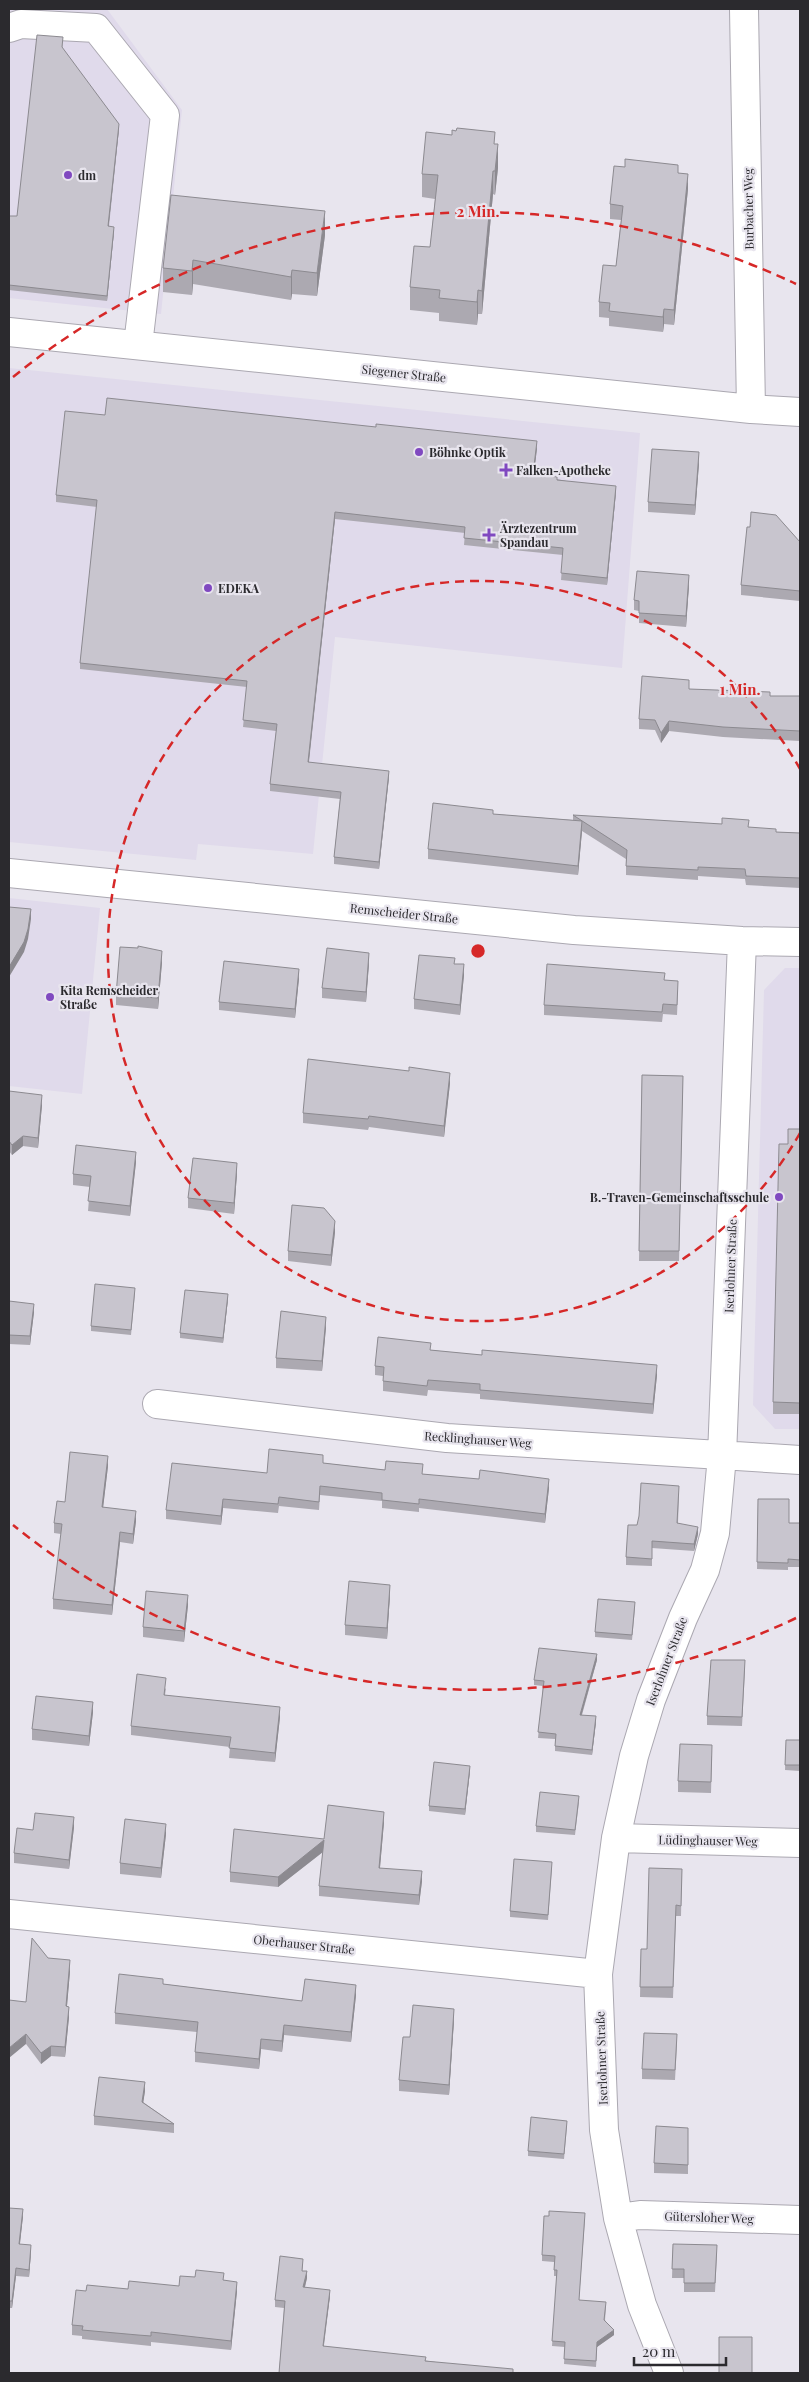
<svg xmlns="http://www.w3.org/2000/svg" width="809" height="2382" viewBox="0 0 809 2382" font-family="'Playfair Display',serif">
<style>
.built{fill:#e0daeb}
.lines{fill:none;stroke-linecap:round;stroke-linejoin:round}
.minor-casing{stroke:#aba8b1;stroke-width:30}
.minor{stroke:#fff;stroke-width:28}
.wall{fill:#aca9b1}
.shaded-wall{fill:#8c8a90}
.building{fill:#c8c5ce;stroke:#8c8a90}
.ring{fill:none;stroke:#d62828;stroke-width:2.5;stroke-dasharray:9 6}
.poi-dot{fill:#8049c0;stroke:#e8e5ee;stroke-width:2}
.labels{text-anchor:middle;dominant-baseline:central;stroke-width:4.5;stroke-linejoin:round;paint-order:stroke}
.poi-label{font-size:12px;font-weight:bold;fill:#2b2a2e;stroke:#e8e5ee;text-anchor:start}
.street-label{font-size:12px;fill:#2b2a2e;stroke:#e8e5ee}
.centre{fill:#d62828;stroke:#e8e5ee;stroke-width:2.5}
.ring-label{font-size:15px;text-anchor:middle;font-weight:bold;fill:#d62828;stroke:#e8e5ee;stroke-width:4.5;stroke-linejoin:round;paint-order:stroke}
</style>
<rect width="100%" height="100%" fill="#e8e5ee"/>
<!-- built -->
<path class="built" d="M9,9H107L182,110L161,314L9,298Z
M9,368L640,433L622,668L335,637L313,854L198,844L196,860L9,842Z
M9,898L100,908L82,1094L9,1086Z
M785,968H800V1429H775L753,1405L764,990Z"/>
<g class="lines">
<defs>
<path id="minor" d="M744,9L751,409
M9,28L21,24L96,28L165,115L138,345
M9,332L751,409L800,412
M9,873L574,930L742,941L800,942
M157,1404L447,1438L800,1460
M616,1838L800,1843
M9,1914L598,1974
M618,2218L640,2215L800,2220
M669,2373L642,2305L618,2218L604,2130L598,1974L616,1838L634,1756L651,1700L683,1618L705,1570L715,1533L722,1456L742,941"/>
</defs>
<!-- minor casing -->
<use href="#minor" class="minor-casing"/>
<!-- minor -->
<use href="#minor" class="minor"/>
</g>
<!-- wall -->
<path class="wall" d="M63,42L62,48L119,129L109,226L114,232L107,301L9,290V216H17Z
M495,144L498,168L495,195L493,194L482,314H478L477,325L439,321V313L410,310V287L430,247L435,199L422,197V174Z
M678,173L688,189L674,325L664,324L663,332L609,326V318L599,317V302L616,266L621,220L610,219V204Z
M171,195L325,235L317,296L292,294L291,300L193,284L192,295L163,292V268Z
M105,415L537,448L534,474L616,492L607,585L561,580L563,555L464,545L465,533L335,519L309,762L389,777L379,869L334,864V857L340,799L270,791V784L276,731L243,727L247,687L80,669V663L97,507L56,502V495Z
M699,463L695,515L648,512V502Z
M750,527L800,542V601L741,595V585Z
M689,585L686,627L639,623V611L634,610V600Z
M689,689L770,696H800V741L723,737L669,731L661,743L655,730L639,729V719Z
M493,814L573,820V815L748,827L776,832L800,833V888L746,885L745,879L698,876V880L626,875V859L582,831L578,875L428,859V849Z
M162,962L158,1009L116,1005V995Z
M369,963L366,1002L322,998V988Z
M455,964L464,975L460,1015L414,1009V999Z
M299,978L295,1018L219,1010V1002Z
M665,980L678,991L677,1015L663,1014L662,1022L544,1015V1005Z
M409,1071L450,1083L444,1137L369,1127L368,1130L303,1123V1113Z
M642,1075L683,1076L679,1261H639Z
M9,1091L42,1105L38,1148L23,1146L12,1155L9,1151Z
M800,1129V1414H773V1402L788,1144Z
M136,1162L130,1216L88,1211L90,1187L73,1185V1174Z
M237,1173L234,1214L188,1208V1198Z
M335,1232L331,1266L288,1261V1251Z
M135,1293L131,1335L91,1331V1326Z
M228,1299L223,1343L180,1338V1333Z
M9,1301L34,1312L30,1345L9,1344Z
M326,1327L322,1371L276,1368V1358Z
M431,1350L657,1375L653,1414L480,1399V1394L428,1390L427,1396L383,1391V1376L375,1375V1366Z
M323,1463L549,1488L545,1523L419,1508V1512L382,1508V1501L320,1495L319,1510L279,1506L278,1513L223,1508L221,1525L166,1519V1510L267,1473Z
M108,1466L103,1507L136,1521L133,1544L120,1542L112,1615L53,1609V1599L61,1534L54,1533V1523L65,1502Z
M679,1493L678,1523L698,1534L694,1551L652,1548V1566L626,1565V1557L637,1525Z
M758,1499L789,1523H800V1567H788V1570L757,1569Z
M390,1595L387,1639L345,1635V1625Z
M188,1605L184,1642L143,1637V1627Z
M635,1608L632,1640L595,1637V1632Z
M597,1660L582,1715L596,1722L592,1755L555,1751V1739L538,1738L543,1686L534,1685V1680Z
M745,1670L742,1726L707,1725V1716Z
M166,1688L165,1695L280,1717L275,1762L229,1758L230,1747L131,1735V1726Z
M93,1712L89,1746L32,1740V1729Z
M786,1740H800V1771L785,1770Z
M712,1756L711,1793L678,1792V1781Z
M470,1771L465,1815L429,1811V1806Z
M579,1802L575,1835L536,1832V1826Z
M384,1822L380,1868L422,1881L419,1905L319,1896V1886L323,1852L278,1887L230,1882V1872L324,1839Z
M74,1827L69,1869L14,1863V1853L33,1830Z
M166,1834L161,1878L120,1874V1863Z
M552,1867L548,1920L510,1917V1911Z
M682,1869L681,1916H676L673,1998L640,1997L641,1949H647Z
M48,1958L70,1971L67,2006L69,2017L65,2057L51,2056L41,2064L26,2044V2002Z
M163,1984L302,2001L356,1995L351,2042L284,2035L282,2052L261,2049L259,2069L195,2062V2052L197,2032L115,2024V2013Z
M454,2020L449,2095L399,2091V2080Z
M677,2044L675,2080L642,2079V2069Z
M145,2091L143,2102L174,2124V2133L94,2125V2116Z
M567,2126L564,2159L528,2156V2151Z
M688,2128V2174L654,2173V2163Z
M9,2208L23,2216L20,2244L31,2252L29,2277L16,2276L12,2308H9Z
M585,2219L579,2300L606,2307L605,2320L614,2335L597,2347L596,2367L564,2364L565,2347L552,2346L557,2276H554V2262L542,2261V2255Z
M673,2244L717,2254L715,2292H684V2278H672Z
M303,2265L302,2271L307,2278L305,2287L330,2296L323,2346L513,2373H279L284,2308L275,2307V2300Z
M224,2280L237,2291L231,2350L151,2342V2346L82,2339V2336L72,2335V2325L86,2291L128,2289L179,2286Z"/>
<!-- shaded-wall -->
<path class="shaded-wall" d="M119,124V129L108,231V226Z
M498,144V168L495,195V171Z
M493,171V194L482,314V291Z
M688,174V189L674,325V310Z
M325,211V235L317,296V273Z
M114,227V232L107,301V296Z
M193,260V284L192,295V271Z
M292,270V294L291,300V277Z
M478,290V314L477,325V302Z
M664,309V324L663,332V317Z
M537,441V448L533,481V474Z
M699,452V463L695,515V505Z
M616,486V492L607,585V578Z
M335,512V519L308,769V762Z
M689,575V585L686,627V616Z
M669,721V731L661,743V733Z
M389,771V777L379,869V862Z
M582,821V831L578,875V866Z
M31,909V919L28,939L24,952L9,977V967Z
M162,951V962L158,1009V998Z
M369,953V963L366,1002V992Z
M464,964V975L460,1015V1005Z
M299,969V978L295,1018V1009Z
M450,1073V1083L444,1137V1126Z
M42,1095V1105L38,1148V1138Z
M23,1136V1146L12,1155V1145Z
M136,1152V1162L130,1216V1206Z
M237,1163V1173L234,1214V1203Z
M335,1221V1232L331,1266V1255Z
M228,1294V1299L223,1343V1338Z
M34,1304V1312L30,1345V1336Z
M326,1317V1327L322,1371V1361Z
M657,1365V1375L653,1414V1404Z
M108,1456V1466L102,1517V1507Z
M549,1479V1488L545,1523V1514Z
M223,1499V1508L221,1525V1516Z
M136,1511V1521L133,1544V1534Z
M698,1527V1534L694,1551V1544Z
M120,1532V1542L112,1615V1605Z
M390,1585V1595L387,1639V1628Z
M188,1595V1605L184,1642V1631Z
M597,1654V1660L580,1720V1715Z
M93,1702V1712L89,1746V1736Z
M280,1707V1717L275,1762V1753Z
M596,1716V1722L592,1755V1750Z
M470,1766V1771L465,1815V1809Z
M384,1812V1822L379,1878V1868Z
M74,1817V1827L69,1869V1860Z
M166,1824V1834L161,1878V1868Z
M324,1840V1851L278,1887V1877Z
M422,1871V1881L419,1905V1895Z
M70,1960V1971L66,2017V2006Z
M356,1985V1995L351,2042V2032Z
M69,2007V2017L65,2057V2047Z
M454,2009V2020L449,2095V2085Z
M284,2025V2035L282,2052V2041Z
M26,2034V2044L9,2058V2048Z
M261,2039V2049L259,2069V2059Z
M51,2046V2056L41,2064V2053Z
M145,2082V2091L142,2111V2102Z
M23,2209V2216L19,2251V2244Z
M31,2245V2252L29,2277V2270Z
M16,2268V2276L12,2308V2301Z
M307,2271V2278L303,2294V2287Z
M237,2282V2291L231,2350V2341Z
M330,2290V2296L323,2353V2346Z
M614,2330V2335L597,2347L596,2367L597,2342Z"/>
<!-- building -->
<path class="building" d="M37,35L63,37L62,47L119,124L108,226L114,227L107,296L9,285V216H17Z
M457,128L495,132L494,144H498L495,171H493L482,291L478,290L477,302L439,298L440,290L410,287L414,246L430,247L438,175L422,174L426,132L452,135V130L456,131Z
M625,159L678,165V173L688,174L674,310L664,309L663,317L609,311L610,303L599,302L603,265L616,266L623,206L610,204L614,166L625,167Z
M171,195L325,211L317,273L292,270L291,277L193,260L192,271L163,268Z
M107,398L376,427V424L537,441L533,474L557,477V480L616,486L607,578L561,573L563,548L464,538L465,527L335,512L308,762L389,771L379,862L334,857L341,792L270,784L277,724L243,720L247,681L80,663L97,500L56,495L65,411L105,415Z
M652,449L699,452L695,505L648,502Z
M751,512L776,515L800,542V591L741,585L747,527H750Z
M637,571L689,575L686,616L639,613V601L634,600Z
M642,676L689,680V689L770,692V696H800V731L723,727L669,721L661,733L655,720L639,719Z
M433,803L493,810V814L582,821L578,866L428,849Z
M573,815L722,824V818L749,820L748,827L776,829V832L800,833V878L746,876L745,869L698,867V870L626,866L627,850Z
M9,907L31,909L28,929L24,942L9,967Z
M138,946L162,951L158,998L116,995L120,947L138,948Z
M327,948L369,953L366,992L322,988Z
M419,955L455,958L454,964H464L460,1005L414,999Z
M224,961L299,969L295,1009L219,1002Z
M547,964L665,973L664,980L678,981L677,1005L663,1004L662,1012L544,1005Z
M308,1059L409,1071V1067L450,1073L444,1126L369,1116L368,1119L303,1113Z
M642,1075L683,1076L679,1251H639Z
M9,1091L42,1095L38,1138L23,1136L12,1145L9,1141Z
M788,1129H800V1403L773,1402L779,1144H788Z
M76,1145L136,1152L130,1206L88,1201L91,1176L73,1174Z
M193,1158L237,1163L234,1203L188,1198Z
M292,1205L324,1208L335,1221L331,1255L288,1251Z
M95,1284L135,1288L131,1330L91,1326Z
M185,1290L228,1294L223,1338L180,1333Z
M9,1301L34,1304L30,1336L9,1335Z
M281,1311L326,1317L322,1361L276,1358Z
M378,1337L431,1343L430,1350L482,1355V1350L657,1365L653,1404L480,1390V1384L428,1380L427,1386L383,1381L384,1367L375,1366Z
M269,1449L323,1455V1463L385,1470L386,1461L423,1464L422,1474L479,1479L480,1470L549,1479L545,1514L419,1499V1504L382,1500V1493L320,1486L319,1502L279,1497L278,1504L223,1499L221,1516L166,1510L172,1463L267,1473Z
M70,1452L108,1456L102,1507L136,1511L133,1534L120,1532L112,1605L53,1599L62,1524L54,1523L57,1501L65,1502Z
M641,1483L679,1486L677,1523L698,1527L694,1544L652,1541V1559L626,1557L628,1525H637L639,1516Z
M758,1499H789V1523H800V1560L788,1559V1563L757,1562Z
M349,1581L390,1585L387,1628L345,1625Z
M146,1591L188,1595L184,1631L143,1627Z
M598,1599L635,1602L632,1635L595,1632Z
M539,1648L597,1654L580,1715L596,1716L592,1750L555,1746L556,1734L538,1732L544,1681L534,1680Z
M711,1660H745L742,1717L707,1716Z
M137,1674L166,1678L164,1695L280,1707L275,1753L229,1748L231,1737L131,1726Z
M36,1696L93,1702L89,1736L32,1729Z
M786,1740H800V1765H785Z
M680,1744L712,1745L711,1782L678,1781Z
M434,1762L470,1766L465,1809L429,1806Z
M540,1792L579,1796L575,1830L536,1826Z
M328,1805L384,1812L379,1868L422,1871L419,1895L319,1886L324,1840L278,1877L230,1872L234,1829L324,1839Z
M35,1813L74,1817L69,1860L14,1853L17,1828L33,1830Z
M125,1819L166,1824L161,1868L120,1863Z
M514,1859L552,1862L548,1915L510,1911Z
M649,1868L682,1869L681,1906L676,1905L673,1987H640L641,1949H647Z
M32,1938L48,1958L70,1960L66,2006L69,2007L65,2047L51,2046L41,2053L26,2034L9,2048V2000L26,2002Z
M119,1974L163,1979V1984L302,2001L305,1979L356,1985L351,2032L284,2025L282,2041L261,2039L259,2059L195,2052L198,2022L115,2013Z
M413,2005L454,2009L449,2085L399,2080L403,2037H410Z
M644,2033L677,2034L675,2070L642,2069Z
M99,2077L145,2082L142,2102L174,2124L94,2116Z
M531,2117L567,2121L564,2154L528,2151Z
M656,2126L688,2128V2165L654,2163Z
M9,2208L23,2209L19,2244L31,2245L29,2270L16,2268L12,2301H9Z
M549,2211L585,2213L579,2300L606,2302L604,2320L614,2330L597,2342L596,2361L564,2359L565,2342L552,2341L557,2270H554L555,2256L542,2255L544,2216H549Z
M673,2244L717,2245L715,2283H684V2269H672Z
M280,2256L303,2259L302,2271H307L303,2287L330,2290L323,2346L426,2357L425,2361L513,2369V2373H279L285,2301L275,2300Z
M196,2270L224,2273L223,2280L237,2282L231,2341L151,2332V2336L138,2335L82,2330L83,2326L72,2325L76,2290L86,2291L87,2285L128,2289L129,2281L179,2286L180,2276L195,2277Z
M719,2337H752V2373H719Z"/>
<!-- distance rings -->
<g class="ring">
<path d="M800 1133A370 370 0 1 1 800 769"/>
<path d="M796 1618A739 739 0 0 1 13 1525M13 377A739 739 0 0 1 796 284"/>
</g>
<!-- markers -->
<g class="poi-dot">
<circle cx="68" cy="175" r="5"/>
<circle cx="419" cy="452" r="5"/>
<path d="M503.5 462.5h5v5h5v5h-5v5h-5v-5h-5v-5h5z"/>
<path d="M486.5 527.5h5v5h5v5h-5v5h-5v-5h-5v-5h5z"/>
<circle cx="208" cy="588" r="5"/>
<circle cx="50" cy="997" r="5"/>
<circle cx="779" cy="1197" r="5"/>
</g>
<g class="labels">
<!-- poi labels -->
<g class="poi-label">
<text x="78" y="175">dm</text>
<text x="429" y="452">Böhnke Optik</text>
<text x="516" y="470">Falken-Apotheke</text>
<text x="500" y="528">Ärztezentrum<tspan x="500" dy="14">Spandau</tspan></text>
<text x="218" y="588">EDEKA</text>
<text x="60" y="990">Kita Remscheider<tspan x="60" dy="14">Straße</tspan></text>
<text x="769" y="1197" text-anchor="end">B.-Traven-Gemeinschaftsschule</text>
</g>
<!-- street labels -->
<g class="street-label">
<text transform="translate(748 209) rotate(-91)">Burbacher Weg</text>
<text transform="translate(404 373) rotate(6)">Siegener Straße</text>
<text transform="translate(404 913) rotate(6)">Remscheider Straße</text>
<text transform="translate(730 1266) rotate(-88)">Iserlohner Straße</text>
<text transform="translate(478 1439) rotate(4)">Recklinghauser Weg</text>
<text transform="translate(666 1661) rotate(-69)">Iserlohner Straße</text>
<text transform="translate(708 1840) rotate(1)">Lüdinghauser Weg</text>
<text transform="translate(304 1944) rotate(6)">Oberhauser Straße</text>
<text transform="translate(601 2058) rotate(-92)">Iserlohner Straße</text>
<text transform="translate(709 2217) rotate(2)">Gütersloher Weg</text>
</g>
</g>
<circle cx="478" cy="951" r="8" class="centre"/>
<g class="ring-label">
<text x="478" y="217">2 Min.</text>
<text x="740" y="695">1 Min.</text>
</g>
<!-- border -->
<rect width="809" height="2382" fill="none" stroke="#2b2a2e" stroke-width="20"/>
<!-- scale -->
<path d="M634 2357v8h92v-8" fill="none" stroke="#2b2a2e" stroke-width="2.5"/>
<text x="642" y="2357" font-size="15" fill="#2b2a2e" stroke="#e8e5ee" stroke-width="4" paint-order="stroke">20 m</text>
</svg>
